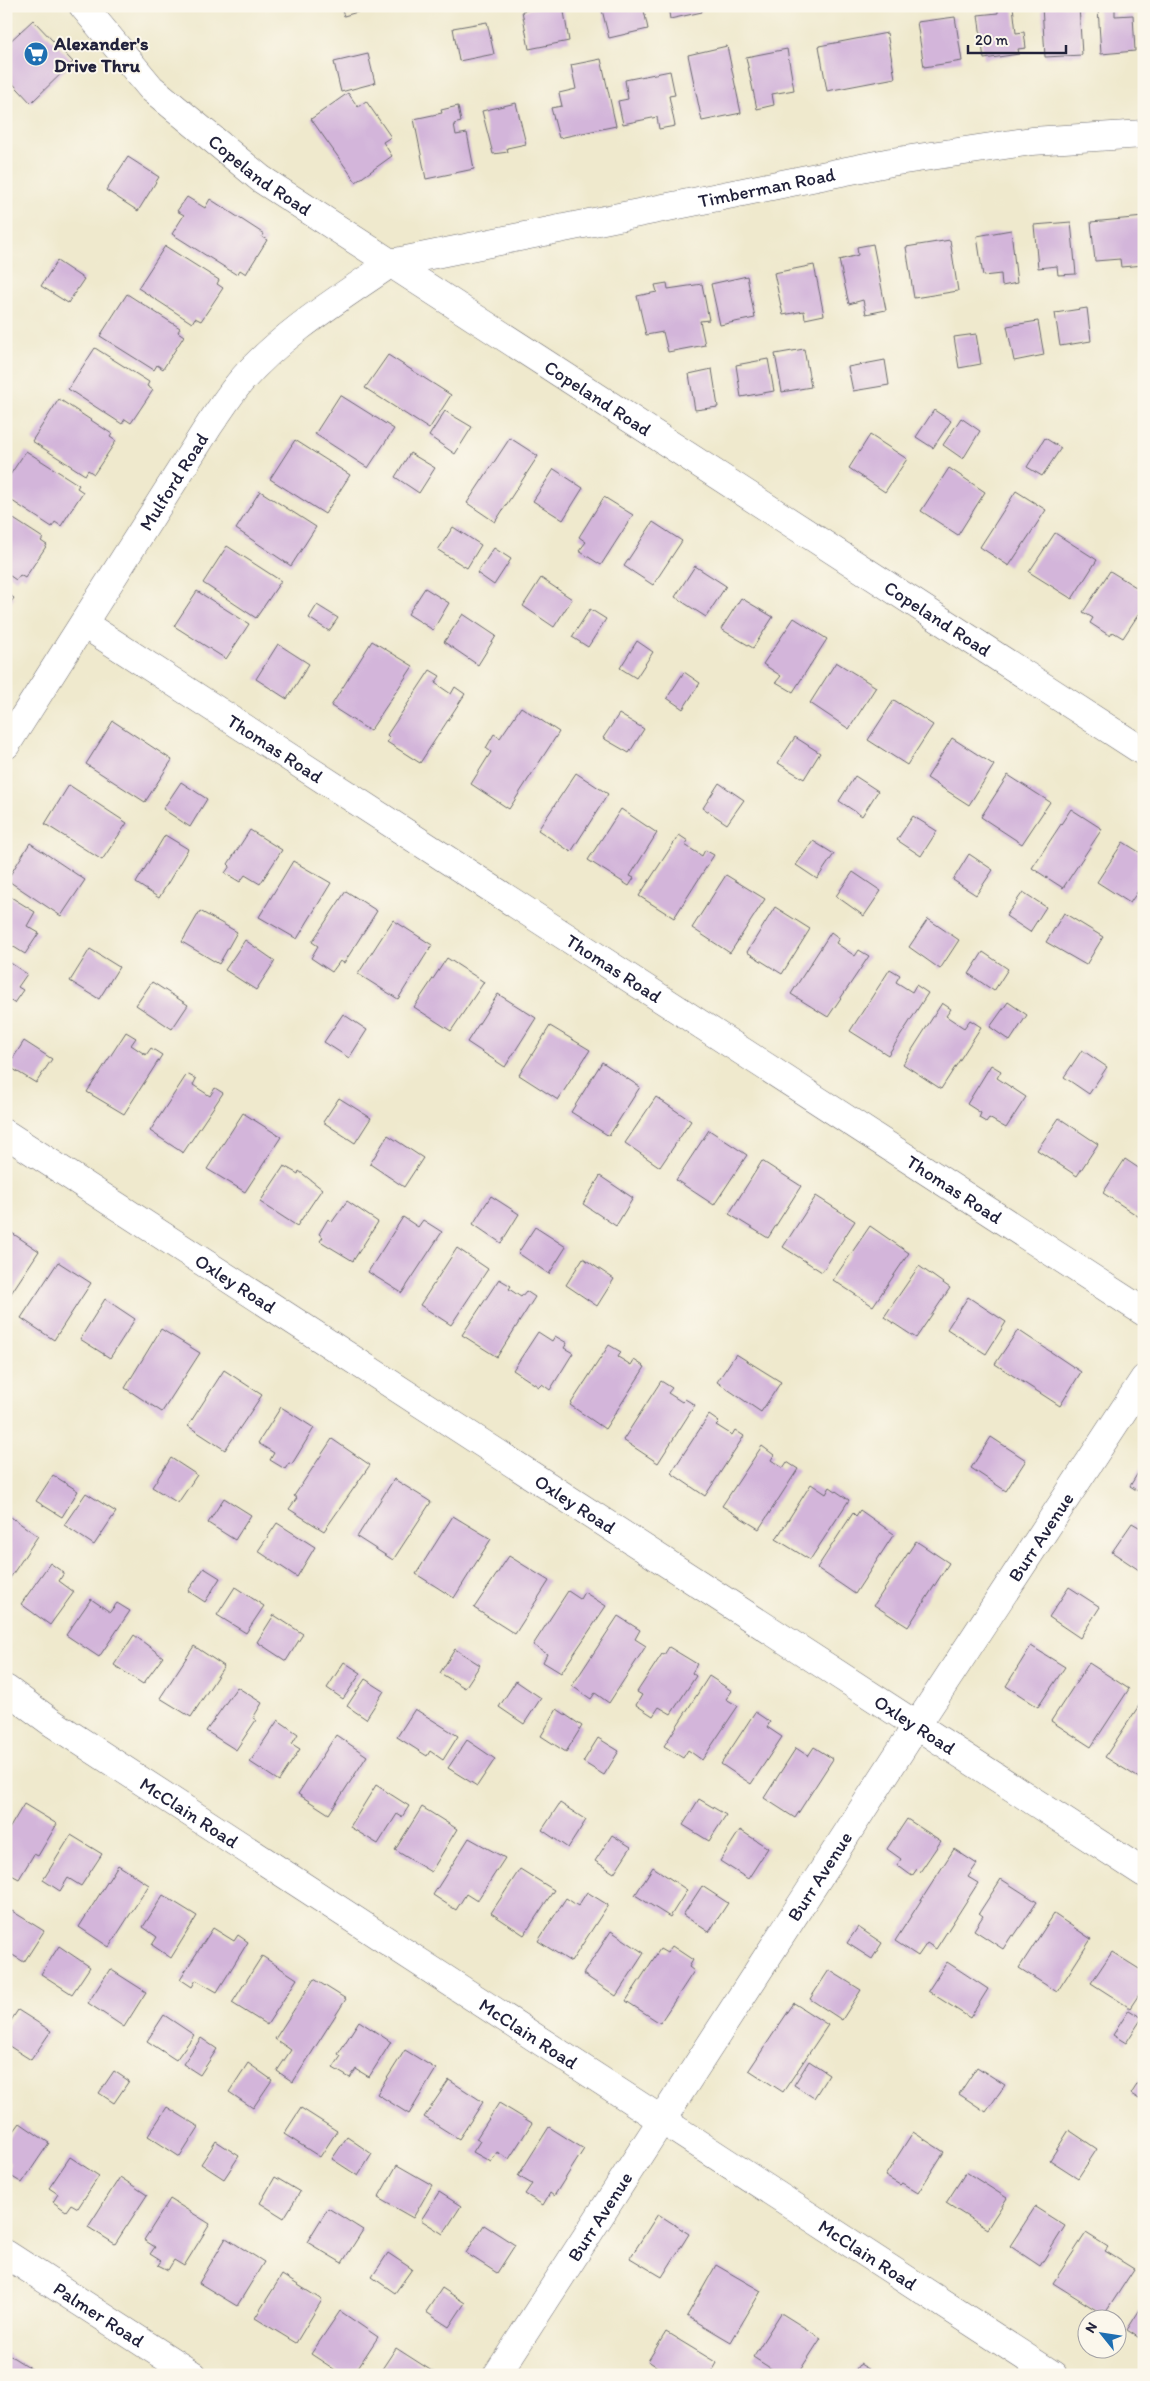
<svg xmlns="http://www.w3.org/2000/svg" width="1150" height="2381" viewBox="0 0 1150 2381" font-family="Itim,sans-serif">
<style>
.building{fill:#d3b5da}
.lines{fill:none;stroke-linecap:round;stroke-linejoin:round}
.street-casing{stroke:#6a686e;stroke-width:29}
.street{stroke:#fff;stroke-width:28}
.labels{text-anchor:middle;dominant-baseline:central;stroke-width:4;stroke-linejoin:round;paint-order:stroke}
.poi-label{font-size:19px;font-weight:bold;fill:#22223b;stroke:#fbf7ec;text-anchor:start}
.street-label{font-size:19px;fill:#22223b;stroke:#fbf7ec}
</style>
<rect width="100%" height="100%" fill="#fbf7ec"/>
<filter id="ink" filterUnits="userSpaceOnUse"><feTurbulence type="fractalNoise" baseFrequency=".02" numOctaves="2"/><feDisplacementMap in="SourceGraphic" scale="10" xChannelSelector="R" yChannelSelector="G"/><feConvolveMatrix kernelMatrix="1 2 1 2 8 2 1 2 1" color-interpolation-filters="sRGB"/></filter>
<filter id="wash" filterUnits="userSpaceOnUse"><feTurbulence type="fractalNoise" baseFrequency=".0096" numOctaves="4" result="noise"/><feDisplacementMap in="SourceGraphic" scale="20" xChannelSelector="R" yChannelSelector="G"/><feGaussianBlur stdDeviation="1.12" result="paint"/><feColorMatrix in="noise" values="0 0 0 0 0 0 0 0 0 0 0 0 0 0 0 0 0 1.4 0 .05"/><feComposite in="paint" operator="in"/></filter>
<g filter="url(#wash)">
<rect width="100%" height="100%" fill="#efe9cd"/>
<g id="blocks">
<!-- building -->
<path class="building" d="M340,6H374V7L344,16Z
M545,6H563L569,41L529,49L522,11Z
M601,6H643L648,29L609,38Z
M668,6H700L702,12L670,19Z
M750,6H765V7L751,10Z
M998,6H1013L1016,33L1024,32L1026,48L1018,49L1019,54L984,59L978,15L998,13Z
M1042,6H1079L1082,55L1045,57Z
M1115,7V16L1133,15L1135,51L1101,54L1098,8Z
M955,17L962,61L924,67L917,22Z
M33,20L73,62L31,103L6,76V45Z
M487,22L494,54L459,61L453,28Z
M887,33L895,78L827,91L819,46Z
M727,46L741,113L702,121L688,55Z
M787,49L794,90L772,94L774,105L757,109L746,57Z
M368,54L375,83L341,92L334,62Z
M601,59L616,126L559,138L551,108L562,106L559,93L576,89L571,65Z
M670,71L675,95L669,96L675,126L659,129L657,117L623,124L618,101L628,99L625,80Z
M348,93L358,107L366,101L391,137L383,142L392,156L356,182L311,119Z
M516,103L526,144L507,148L508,152L493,154L482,111Z
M458,106L461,122L454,124L456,135L467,133L474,169L426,179L414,119L442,113L441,110Z
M128,157L159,177L138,211L106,190Z
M187,197L205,208L210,199L264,234L262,237L267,240L246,274L240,270L237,275L172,234L184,215L177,211Z
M1144,217V265L1121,267L1120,259L1095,261L1091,222Z
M1071,222L1076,274L1058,275L1057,266L1038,268L1034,225Z
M1011,230L1017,283L1002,286L1001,274L983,276L977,236Z
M950,240L958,291L914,298L906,247Z
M873,244L886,310L866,314L863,300L849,304L839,260L858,255L857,247Z
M165,246L219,280L217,284L223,288L201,321L195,318L192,323L138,288Z
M57,261L84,279L68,303L41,286Z
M814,265L824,315L805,319L804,311L783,315L774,273Z
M747,276L755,318L720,325L711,284Z
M667,283L668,289L702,284L709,320L700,321L705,345L668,352L663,332L646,335L637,296L657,292L655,285Z
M127,294L180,328L178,332L184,336L163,369L157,365L154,370L100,336Z
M1087,308L1091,341L1060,346L1055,313Z
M1038,321L1044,355L1014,361L1007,326Z
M976,334L981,364L959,368L954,337Z
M95,348L149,382L147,386L153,390L131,423L125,419L122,424L68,389Z
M804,349L811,387L782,392L775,354Z
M388,355L451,395L429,429L365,388Z
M768,359L774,391L741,397L736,365Z
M885,360L889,385L853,391L848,367Z
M712,369L718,407L695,410L689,374Z
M340,395L394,429L368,468L315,434Z
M59,399L112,434L110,437L116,441L94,474L88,470L85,475L32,441Z
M934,410L951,421L933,448L916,437Z
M445,411L472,427L455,454L429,436Z
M961,418L980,431L963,459L943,445Z
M870,435L907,459L885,492L849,468Z
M510,438L538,456L495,522L467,503Z
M1045,438L1061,448L1042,476L1027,467Z
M295,440L350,475L325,514L270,479Z
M26,451L79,485L77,488L83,492L61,526L55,522L52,527L6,497V481Z
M410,453L435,468L419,493L395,477Z
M949,468L985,492L958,535L921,511Z
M554,469L583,488L563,520L533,501Z
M260,491L316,527L291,566L236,529Z
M1016,491L1046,510L1009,566L980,547Z
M604,497L633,515L601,565L579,551L586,542L579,537Z
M6,514L43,538L41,541L47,545L25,578L20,575L16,580L6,573Z
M653,522L682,541L653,585L624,566Z
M453,527L481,545L467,568L438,550Z
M1055,533L1097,560L1072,599L1029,572Z
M227,546L281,581L256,618L203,583Z
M494,548L511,559L494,585L477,573Z
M695,566L726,586L706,617L675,597Z
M1110,571L1144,592V606L1123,638L1113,632L1110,636L1090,623L1093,618L1083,612Z
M541,578L572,599L554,627L523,606Z
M6,588L10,591L8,594L14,598L6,609Z
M425,588L449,603L433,630L408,614Z
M197,591L249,624L226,659L174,626Z
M741,598L773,617L753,648L721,629Z
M317,605L338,618L329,631L309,618Z
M590,609L606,619L588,647L572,637Z
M463,614L496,636L478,665L444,642Z
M794,618L827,639L793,692L776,682L781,676L763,664Z
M372,641L413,666L370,731L331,706Z
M637,641L653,652L636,678L620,668Z
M278,644L309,664L287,699L256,679Z
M836,662L876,687L849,729L810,703Z
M430,670L440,676L435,683L451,694L455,687L465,694L420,763L387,742L390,738L387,735Z
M684,672L700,683L683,709L667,698Z
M894,700L933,725L907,765L868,740Z
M521,707L559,732L509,809L471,784L491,752L486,748L494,734L500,738Z
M619,714L644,729L629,753L603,738Z
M113,721L172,760L145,802L86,764Z
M795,737L820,753L804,779L778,763Z
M952,738L994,765L969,805L927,778Z
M576,773L608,794L571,852L538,830Z
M1008,775L1050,802L1022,844L981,817Z
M855,776L878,791L862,816L839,801Z
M181,782L207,799L190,827L163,809Z
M719,783L744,800L727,824L703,808Z
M69,785L127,823L102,860L45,824Z
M621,809L657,833L630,876L634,878L629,886L588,860Z
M1071,809L1102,829L1063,888L1032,868Z
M913,816L937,831L921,856L897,840Z
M250,830L282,850L260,884L245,875L240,882L225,873L230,866L228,864Z
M165,835L188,849L159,898L136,883Z
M679,835L688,841L685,845L702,856L705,850L714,855L674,918L639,896Z
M813,841L834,854L817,879L796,865Z
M1123,842L1144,855V882L1130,903L1097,882Z
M30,843L85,880L61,916L7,880Z
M969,854L993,870L976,895L953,880Z
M293,861L331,883L297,939L259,917Z
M853,872L881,891L864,916L836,896Z
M726,875L765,899L730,953L692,928Z
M346,891L377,911L344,963L340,961L332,972L311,958L318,946L312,942Z
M1023,892L1046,907L1030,932L1006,916Z
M6,894L35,912L27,926L39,933L25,954L6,942Z
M775,907L810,929L782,974L747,952Z
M200,911L237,932L219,964L182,942Z
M1064,913L1103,937L1086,965L1046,942Z
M928,919L959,940L940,969L909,947Z
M393,920L432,945L398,999L358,974Z
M831,932L839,938L836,943L855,956L859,950L869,956L828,1017L791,994Z
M245,940L275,961L256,990L225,970Z
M90,949L119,967L99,999L70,981Z
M983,952L1008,969L994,991L969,974Z
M447,958L484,982L451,1031L414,1007Z
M6,960L27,974L18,987L23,990L14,1003L9,1000L6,1005Z
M890,969L900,975L896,982L912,992L916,985L928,993L888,1055L850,1031Z
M152,982L188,1005L172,1029L136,1005Z
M498,994L536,1018L505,1067L467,1042Z
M1008,1002L1027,1015L1010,1041L990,1027Z
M942,1003L951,1009L946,1016L964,1028L970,1020L981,1027L941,1089L903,1064Z
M343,1014L367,1030L349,1058L324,1042Z
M550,1026L590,1050L558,1100L519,1075Z
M126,1032L136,1038L131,1045L146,1055L151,1048L162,1055L124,1114L87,1092Z
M24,1041L52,1059L36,1083L8,1066Z
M1082,1050L1107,1067L1089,1094L1064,1077Z
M602,1062L640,1087L609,1136L571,1112Z
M991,1065L1001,1071L997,1078L1026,1097L1006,1128L989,1118L986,1122L979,1118L981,1113L967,1104Z
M187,1074L196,1079L193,1085L210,1096L215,1088L223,1093L183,1153L150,1131Z
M656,1097L691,1121L660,1167L625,1143Z
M339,1098L371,1118L355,1143L323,1122Z
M243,1113L281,1137L245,1192L207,1169Z
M1059,1118L1098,1144L1077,1176L1037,1150Z
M709,1130L747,1155L714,1205L676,1180Z
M388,1135L423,1158L404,1187L370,1164Z
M1125,1159L1140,1169L1144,1163V1220L1103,1193Z
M762,1161L801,1186L768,1238L729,1214Z
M284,1166L298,1174L299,1171L322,1189L297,1226L260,1202Z
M600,1176L633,1198L616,1226L583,1204Z
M491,1196L519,1214L501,1243L473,1224Z
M816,1196L855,1221L822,1272L783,1247Z
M347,1201L378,1222L353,1261L320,1241L323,1237L319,1234L328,1219L332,1222Z
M403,1217L418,1227L423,1220L442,1232L402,1293L368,1272Z
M870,1226L909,1253L873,1306L833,1280Z
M535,1227L566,1247L549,1274L518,1253Z
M6,1229L39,1251L6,1301Z
M457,1248L488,1269L451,1325L420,1305Z
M583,1258L614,1279L597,1306L566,1285Z
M58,1262L91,1283L54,1340L21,1318Z
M919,1266L950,1288L916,1338L884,1317Z
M499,1279L511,1286L509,1289L521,1297L526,1291L535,1297L497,1357L462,1335Z
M968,1297L1006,1322L986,1354L947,1329Z
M105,1299L135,1319L110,1358L80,1339Z
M161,1329L200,1353L162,1412L125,1388Z
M1018,1330L1081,1372L1060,1406L995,1364Z
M538,1332L552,1341L555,1336L567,1343L564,1348L573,1353L550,1390L542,1384L539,1387L513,1370Z
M609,1345L621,1352L618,1357L631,1365L634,1360L645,1367L605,1429L570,1405Z
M736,1354L781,1382L761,1412L717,1382Z
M224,1370L262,1395L225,1450L188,1426Z
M661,1381L672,1388L668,1393L682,1402L685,1399L695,1405L658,1463L623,1440Z
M281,1407L314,1428L292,1464L289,1463L285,1469L270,1460L274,1453L258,1443Z
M709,1415L719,1422L716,1425L732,1435L735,1430L744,1436L705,1496L671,1473Z
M991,1437L1026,1460L1006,1491L971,1468Z
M332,1439L370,1465L324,1531L289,1509L297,1498L294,1496Z
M762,1446L774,1455L771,1460L783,1468L787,1462L798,1469L759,1529L722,1506Z
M171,1458L197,1475L178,1503L152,1487Z
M1144,1463V1495L1130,1486Z
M53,1475L78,1491L62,1517L36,1501Z
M394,1479L431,1502L393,1560L357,1537Z
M811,1484L826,1494L830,1487L849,1500L810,1560L776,1539Z
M86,1493L116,1512L94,1545L64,1525Z
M224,1498L251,1515L235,1540L208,1523Z
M860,1510L894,1534L855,1594L817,1568L853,1513L856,1516Z
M8,1515L38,1536L6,1584V1517Z
M453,1516L491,1539L454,1598L416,1574Z
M277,1523L315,1547L297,1577L258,1551Z
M1132,1523L1144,1530V1563L1139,1570L1112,1552Z
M916,1541L949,1563L908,1627L874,1605Z
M509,1556L549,1581L515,1634L474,1608Z
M50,1563L64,1573L59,1581L74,1592L50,1625L21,1604Z
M204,1568L220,1578L205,1602L188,1591Z
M235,1587L264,1606L246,1633L217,1615Z
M1069,1587L1100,1607L1080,1638L1049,1617Z
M568,1591L580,1599L584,1592L606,1606L561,1673L543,1662L547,1654L533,1645Z
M91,1599L110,1612L117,1603L130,1611L99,1657L66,1635Z
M274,1615L303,1634L286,1661L257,1642Z
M618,1616L640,1630L635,1639L646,1646L609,1703L595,1693L591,1699L572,1686Z
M134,1635L163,1657L143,1684L114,1665Z
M194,1646L224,1666L191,1717L160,1698Z
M1031,1646L1065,1667L1038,1707L1006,1686Z
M669,1647L697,1664L692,1673L696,1676L671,1714L659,1707L653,1716L636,1705L642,1695L637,1692L662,1654L664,1655Z
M455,1649L480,1665L465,1688L440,1673Z
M344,1662L361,1673L343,1699L327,1688Z
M1089,1663L1129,1689L1091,1747L1051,1721Z
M709,1676L732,1691L726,1699L738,1706L702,1760L688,1750L683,1758L664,1746Z
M365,1679L384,1691L366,1719L347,1706Z
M516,1681L541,1698L524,1724L499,1707Z
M237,1687L262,1703L253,1718L256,1720L236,1750L206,1731Z
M1144,1698V1771L1139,1778L1105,1757Z
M415,1709L458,1736L443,1760L430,1751L427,1756L397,1737Z
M557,1709L582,1726L566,1752L541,1736Z
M755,1712L770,1722L767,1727L782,1737L751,1784L721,1764Z
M278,1720L298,1734L292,1744L300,1749L279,1781L250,1762Z
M336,1735L367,1756L329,1814L298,1794Z
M598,1738L619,1751L604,1775L583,1762Z
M467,1740L495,1759L477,1786L448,1768Z
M814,1747L833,1759L795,1818L764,1798L796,1748L808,1756Z
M376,1785L409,1806L402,1817L397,1814L378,1844L350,1827Z
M699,1799L726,1815L709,1841L683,1825Z
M560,1803L586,1820L568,1848L542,1830Z
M24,1804L57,1824L38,1856L34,1854L19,1879L6,1872V1841L8,1838L6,1834Z
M422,1807L457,1829L431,1872L395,1850Z
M907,1819L941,1841L920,1872L917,1869L912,1876L897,1865L901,1859L887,1849Z
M740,1830L768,1848L748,1879L720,1861Z
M71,1835L102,1854L81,1886L68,1878L60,1891L43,1880Z
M612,1835L631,1847L614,1873L595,1861Z
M469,1838L505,1858L477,1901L466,1894L456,1910L433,1895Z
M954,1849L977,1864L968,1877L978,1883L936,1949L927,1943L918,1956L895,1941Z
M118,1865L149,1885L109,1947L79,1927Z
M653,1867L687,1890L670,1917L635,1895Z
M520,1869L554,1890L524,1935L491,1913Z
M1001,1879L1037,1902L1014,1936L1012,1935L1003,1949L974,1930L983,1916L979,1913Z
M702,1886L728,1903L709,1932L683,1915Z
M587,1892L608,1905L571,1962L538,1941L566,1898L578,1906Z
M163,1895L197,1916L171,1958L152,1945L157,1937L143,1927Z
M12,1911L44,1931L24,1962L6,1951V1921Z
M1054,1914L1091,1939L1057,1992L1019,1968Z
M858,1927L882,1943L872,1959L847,1943Z
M213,1928L234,1941L238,1935L248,1942L217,1992L196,1980L192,1987L180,1979Z
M611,1931L644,1953L616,1996L583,1974Z
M59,1946L90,1967L72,1994L41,1974Z
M672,1946L693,1960L689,1967L694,1971L660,2023L626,2001L660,1949L667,1953Z
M1112,1952L1144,1972V1987L1130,2008L1091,1983Z
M262,1956L297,1979L267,2025L232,2003Z
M947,1962L988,1989L970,2018L928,1991Z
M110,1969L146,1992L124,2027L88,2003Z
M829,1970L861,1990L842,2020L810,1999Z
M314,1979L346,1999L293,2082L277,2071L291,2050L275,2039Z
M794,2003L828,2025L783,2092L749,2070Z
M18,2010L51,2031L31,2060L6,2044V2028Z
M1129,2010L1142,2018L1126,2043L1113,2035Z
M164,2015L194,2035L176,2060L147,2041Z
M359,2021L391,2042L369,2077L356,2069L350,2078L333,2068L341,2056L338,2054Z
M201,2038L217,2049L200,2075L183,2064Z
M405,2050L436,2069L409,2114L377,2094Z
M809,2061L829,2074L814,2098L794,2085Z
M248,2063L272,2080L253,2108L229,2092Z
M977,2067L1005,2085L986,2112L959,2094Z
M114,2071L129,2081L114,2103L99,2093Z
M1144,2074V2102L1131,2094Z
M449,2080L483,2102L459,2139L424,2117Z
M6,2092L11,2096L6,2103Z
M499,2103L532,2123L509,2159L497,2152L491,2162L473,2152L480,2141L476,2139Z
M167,2107L199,2127L180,2157L148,2136Z
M301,2108L337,2131L320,2157L284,2134Z
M20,2123L49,2143L22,2183L6,2173L10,2163L6,2161V2142Z
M549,2127L584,2149L554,2196L550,2193L543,2205L525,2194L532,2184L518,2176Z
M1069,2130L1097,2149L1078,2178L1050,2160Z
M913,2132L944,2152L918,2193L902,2183L900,2185L885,2176Z
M347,2137L372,2154L358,2176L332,2159Z
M216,2141L239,2156L224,2179L201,2164Z
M70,2157L99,2176L78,2208L71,2204L66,2211L53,2202L58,2194L49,2188Z
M397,2165L432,2185L413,2218L378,2198Z
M966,2172L1007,2198L987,2229L946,2203Z
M120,2177L147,2195L115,2244L88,2227Z
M275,2177L300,2192L284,2218L260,2203Z
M439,2192L461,2206L443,2234L421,2220Z
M170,2199L210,2224L184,2266L174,2260L168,2270L158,2265L161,2261L150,2254L155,2247L144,2240Z
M1035,2207L1065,2226L1040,2266L1010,2246Z
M328,2208L363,2230L342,2263L307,2242Z
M658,2214L689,2234L662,2277L630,2258Z
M484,2225L515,2245L497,2273L466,2253Z
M1086,2233L1108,2247L1105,2251L1134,2269L1104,2315L1053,2283Z
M226,2238L264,2262L237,2306L199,2283Z
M388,2253L412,2269L395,2293L372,2277Z
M716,2265L761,2291L731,2342L687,2316Z
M282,2275L322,2300L296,2343L255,2318Z
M442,2288L465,2303L449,2327L426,2312Z
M1144,2303V2341L1127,2330Z
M340,2311L378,2337L353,2375H343L311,2354Z
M781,2313L821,2338L797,2375H781L753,2357Z
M666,2332L717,2363L710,2375H670L648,2361Z
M396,2348L435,2373L434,2375H378Z
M6,2353L41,2375H6Z
M860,2364L879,2375H853Z"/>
</g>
</g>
<g filter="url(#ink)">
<use href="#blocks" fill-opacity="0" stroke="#6a686e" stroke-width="1"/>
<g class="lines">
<defs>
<g id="street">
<path id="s1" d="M83,6L151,88L261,179L1144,752"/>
<path id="s2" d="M84,624L1144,1312"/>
<path id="s3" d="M6,745L210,424C220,410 230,394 241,381C283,333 339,299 391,263L891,162L1032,141L1144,134"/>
<path id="s4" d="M6,1134L1144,1873"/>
<path id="s5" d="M6,1689L51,1722L1053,2375"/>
<path id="s6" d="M6,2254L193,2375"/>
<path id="s7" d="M497,2375L917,1725L1144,1379"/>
</g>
</defs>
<!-- street casing -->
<use href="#street" class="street-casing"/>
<!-- street -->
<use href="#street" class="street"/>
</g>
</g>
<!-- icons -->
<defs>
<symbol id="supermarket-disc" viewBox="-11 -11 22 22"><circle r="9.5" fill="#1f6fb2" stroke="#fbf7ec"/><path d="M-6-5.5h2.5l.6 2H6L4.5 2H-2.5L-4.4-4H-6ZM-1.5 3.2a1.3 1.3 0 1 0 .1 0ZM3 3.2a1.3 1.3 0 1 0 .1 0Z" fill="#fff"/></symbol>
</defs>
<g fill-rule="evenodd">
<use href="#supermarket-disc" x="22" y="40" width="28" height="28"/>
</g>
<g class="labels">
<!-- poi labels -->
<g class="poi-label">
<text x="54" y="43">Alexander's<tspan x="54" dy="22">Drive Thru</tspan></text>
</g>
<!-- street labels -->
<g class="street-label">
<text stroke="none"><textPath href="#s1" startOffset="246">Copeland Road</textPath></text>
<text stroke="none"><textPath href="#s3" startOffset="1008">Timberman Road</textPath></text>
<text stroke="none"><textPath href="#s1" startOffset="651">Copeland Road</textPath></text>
<text stroke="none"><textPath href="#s3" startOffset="312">Mulford Road</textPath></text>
<text stroke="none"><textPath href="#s1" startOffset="1056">Copeland Road</textPath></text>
<text stroke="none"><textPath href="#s2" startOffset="228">Thomas Road</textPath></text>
<text stroke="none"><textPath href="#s2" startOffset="632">Thomas Road</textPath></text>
<text stroke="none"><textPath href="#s2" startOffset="1038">Thomas Road</textPath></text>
<text stroke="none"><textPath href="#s4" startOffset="274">Oxley Road</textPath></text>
<text stroke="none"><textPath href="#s4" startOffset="679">Oxley Road</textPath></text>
<text stroke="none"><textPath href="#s7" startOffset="999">Burr Avenue</textPath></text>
<text stroke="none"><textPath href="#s4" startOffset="1084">Oxley Road</textPath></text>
<text stroke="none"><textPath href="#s5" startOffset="221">McClain Road</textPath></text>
<text stroke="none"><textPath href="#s7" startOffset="594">Burr Avenue</textPath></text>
<text stroke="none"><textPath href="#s5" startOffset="626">McClain Road</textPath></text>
<text stroke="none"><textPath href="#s7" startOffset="189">Burr Avenue</textPath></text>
<text stroke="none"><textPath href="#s5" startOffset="1031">McClain Road</textPath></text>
<text stroke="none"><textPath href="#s6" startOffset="111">Palmer Road</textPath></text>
</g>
</g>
<!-- margin -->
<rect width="1150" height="2381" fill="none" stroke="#fbf7ec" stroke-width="25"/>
<!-- north arrow -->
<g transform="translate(1102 2334) rotate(300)"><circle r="24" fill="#fbf7ec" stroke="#a4a2a5"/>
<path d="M0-4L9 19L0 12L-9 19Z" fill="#1f6fb2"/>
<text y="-8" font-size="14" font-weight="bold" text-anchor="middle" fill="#22223b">N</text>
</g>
<!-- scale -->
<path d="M968 45v8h98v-8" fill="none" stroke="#22223b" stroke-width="2.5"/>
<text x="975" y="45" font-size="15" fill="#22223b" stroke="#fbf7ec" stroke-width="4" paint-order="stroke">20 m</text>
</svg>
